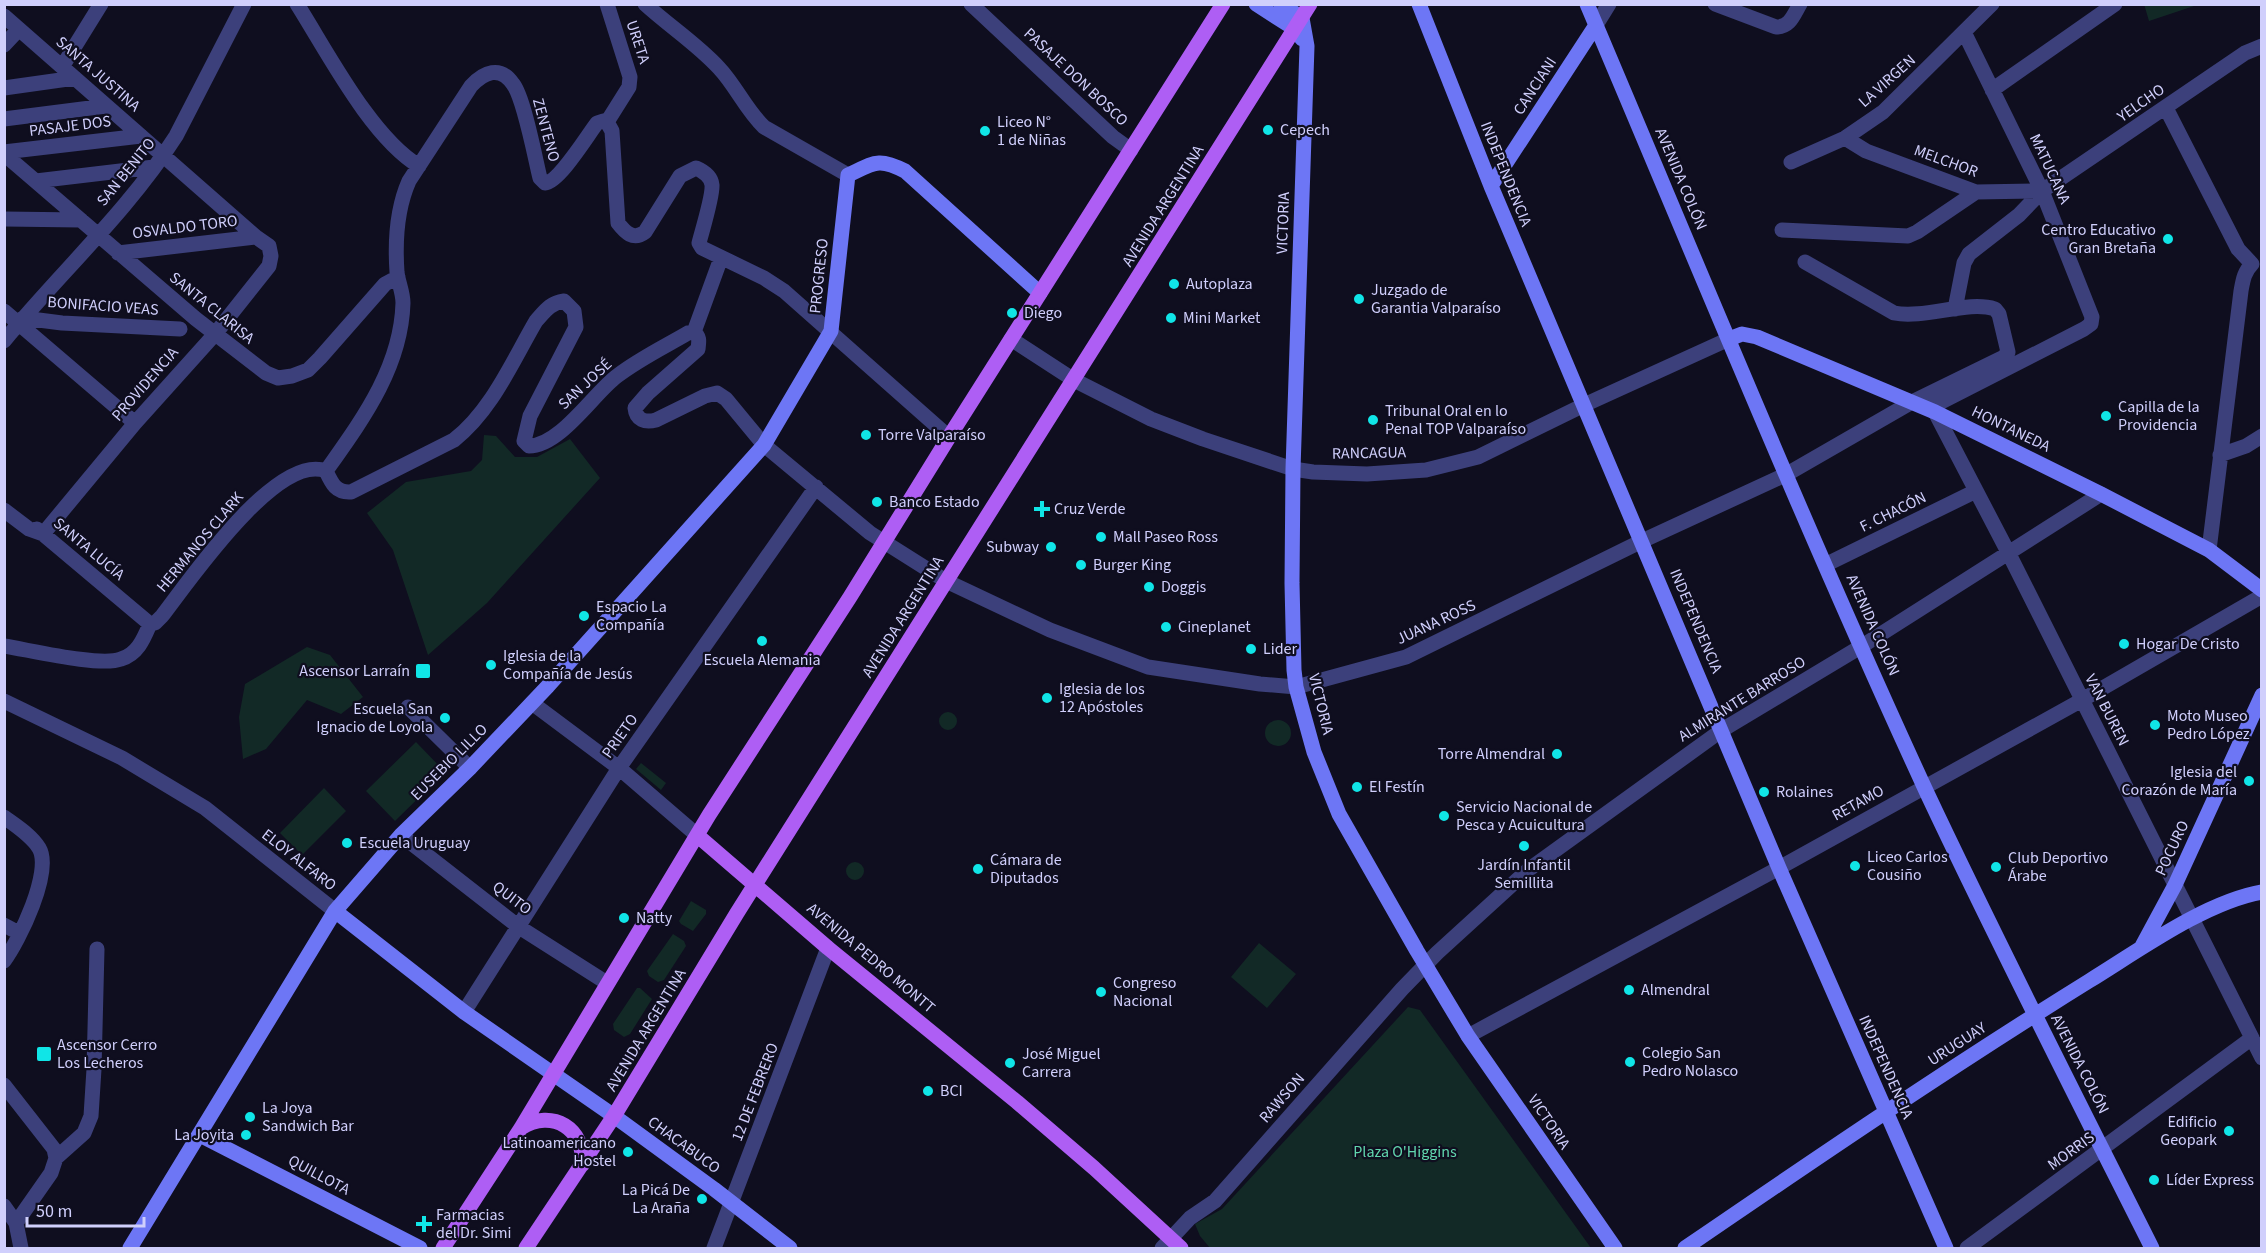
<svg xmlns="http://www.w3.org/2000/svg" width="2266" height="1253" viewBox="0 0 2266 1253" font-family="'Source Sans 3',sans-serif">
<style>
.green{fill:#122926}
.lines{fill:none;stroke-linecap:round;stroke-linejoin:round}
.street{stroke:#3c407b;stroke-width:15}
.secondary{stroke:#6d76f5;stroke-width:15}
.primary{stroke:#ae5ef4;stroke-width:15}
.poi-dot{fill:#10e5e7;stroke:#0f0e1f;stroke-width:2}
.labels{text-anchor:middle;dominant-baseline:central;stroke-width:4.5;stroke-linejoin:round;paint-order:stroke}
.street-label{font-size:16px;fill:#d0cffc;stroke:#0f0e1f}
.poi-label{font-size:16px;fill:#d0cffc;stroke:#0f0e1f;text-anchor:start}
.park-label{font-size:16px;fill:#61d6ae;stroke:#0f0e1f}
</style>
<rect width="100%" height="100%" fill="#0f0e1f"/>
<!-- green -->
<path class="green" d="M2144,4H2197V5L2149,21Z
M484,435L496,436L515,457H537L570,439L600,478L487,603L428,655L393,550L367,513L406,482L471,471L482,460Z
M307,647L330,655L363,697L341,714L307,700L266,749L243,759L239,717L245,684Z
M939 721a9 9 0 1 1 18 0a9 9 0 1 1-18 0Z
M1265 733a13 13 0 1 1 26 0a13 13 0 1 1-26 0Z
M416,742L445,772L395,821L366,791Z
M641,763L666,783L661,790L636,769Z
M324,788L346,811L302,855L280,833Z
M846 871a9 9 0 1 1 18 0a9 9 0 1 1-18 0Z
M691,901L706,910V914L693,931L681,924L679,921Z
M673,934L684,941L686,946L664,980L658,982L649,976L647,971Z
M1259,943L1296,974L1267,1008L1231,977Z
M637,988H640L652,999L630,1034L624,1037L614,1030L613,1024Z
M1408,1007L1420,1010L1591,1248H1210L1200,1236L1195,1224L1222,1209Z"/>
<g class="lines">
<!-- street -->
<path class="street" d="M297,4C328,53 371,137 419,166
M607,4L630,77L629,87L607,122
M645,4C669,26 697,44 719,68C736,86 746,110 764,127L848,175
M971,4L1113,137L1131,150
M1715,4L1776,27C1790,27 1793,16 1800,4
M4,16L256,237L269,246L271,256L269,266L215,334L135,423L43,534L29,529L4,510
M1596,25L1609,4
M1964,32L2042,191L2092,317L2091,324L2084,329L1943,401L1937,405L1935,412L2008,552L2262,1058
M4,45L19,29
M62,67L101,4
M4,88L75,78
M1992,90L2115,4
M2166,108L2238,249L2252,264
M4,119L106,106
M1845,138L1866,151L1976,192L2042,191
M4,152L141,136
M4,154L196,319L266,373L278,378L292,376L308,370L320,358L385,284L398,277
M1791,162L1845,138L1883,112L1992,4
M36,181L154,167
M4,219L81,220
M1782,230L1908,236L1917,232L1976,192
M118,253L256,237
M1955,309L1964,263L1969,254L2019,215L2042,191L2245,53L2262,46
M4,311L135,423
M23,318L62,323L180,329
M694,332L721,258
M1011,339L1074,380L1151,419L1203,439L1293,469L1313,472L1367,474L1426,470L1478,457L1584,405L1729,339
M4,341C61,272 128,211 176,136L244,4
M2220,455L2246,446L2262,436
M326,471C332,484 336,493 351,492L454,440C492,410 512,362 536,321C545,311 550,303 564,301L574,311L576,327L530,416L524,441L529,446C560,446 594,393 617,376C639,359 664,347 688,333L694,332C700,337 699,341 698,349L648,393L635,408C636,420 645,423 656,420L705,396L717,393L726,399L764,445L870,533L946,581L1050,630L1148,667L1260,684L1296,687L1406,657L1642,541L1787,474L1912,402L2004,357L2008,352L1999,314L1995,309C1968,300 1925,319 1894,313L1805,262
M326,471C362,420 401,368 403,303C403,292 398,282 397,272C395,243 397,208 409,181L471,86C484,72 500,65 513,84C524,98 535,158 540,178L545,183C559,182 587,136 597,123L603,121L607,122L612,131L618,223C625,232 633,241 645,232L680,176L696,168C703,171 711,176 712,185C713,196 702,231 699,243L702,248L764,278L784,291L949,437
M37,529L150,624
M2209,550L2241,291C2243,280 2244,272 2252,264
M1827,564L1976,491
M4,646C30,650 100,667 121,659C138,654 144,638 150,624L155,623L162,616C189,581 277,452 326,471
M4,701L122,758L205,808L335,911
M532,703L619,768L698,836
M408,707L470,768
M4,817C16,826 31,835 39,848C53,871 19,941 4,961
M401,835L519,927L607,983
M4,925L19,933
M464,1012L619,768L816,487
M1468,1036L1779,868L2082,700L2262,596
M4,1085L54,1149L56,1158
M4,1206L16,1223L21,1248
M16,1223L51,1173L56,1158L84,1133L91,1116L94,1069L97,949
M714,1248L828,948
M1162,1248L1190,1218L1215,1201L1402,989L1437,953L1528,870L1722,730L1862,646L2101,494
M1967,1248L2252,1038"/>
<!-- secondary -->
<path class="secondary" d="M1256,4L1295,29L1302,39
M1281,4L1302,18L1307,46L1293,469L1292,583L1294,670L1296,687L1314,752L1339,814L1417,951L1468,1036L1615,1248
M1419,4L1491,186L1779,868L1946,1248
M1587,4C1699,268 1807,533 1927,793C1999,946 2076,1097 2152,1248
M1491,186L1596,25
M1729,339L1742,334L1757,337L1935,412L2101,494L2209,550L2262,590
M335,911L464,1012L614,1116L714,1189L790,1248
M2141,948L2175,885L2262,695
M200,1135L420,1248
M130,1248L335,911L401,835L470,768L548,686L764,445L831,331L848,175C874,163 878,157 905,171L1040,293
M1685,1248C1818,1157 1952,1066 2089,981C2138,951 2205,902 2262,892"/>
<!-- primary -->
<path class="primary" d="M698,836L828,948L1017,1102L1094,1168L1181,1248
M521,1128C552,1108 586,1129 582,1165
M443,1248L521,1128L709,815L850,597L949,437L1223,4
M526,1248L614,1116L737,913L1310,4"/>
</g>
<!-- markers -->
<g class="poi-dot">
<circle cx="1268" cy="130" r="6"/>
<circle cx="985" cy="131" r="6"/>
<circle cx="2168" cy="239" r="6"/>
<circle cx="1174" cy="284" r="6"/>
<circle cx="1359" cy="299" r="6"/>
<circle cx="1012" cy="313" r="6"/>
<circle cx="1171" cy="318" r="6"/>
<circle cx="2106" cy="416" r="6"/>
<circle cx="1373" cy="420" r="6"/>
<circle cx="866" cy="435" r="6"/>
<circle cx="877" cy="502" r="6"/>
<path d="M1039 500h6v6h6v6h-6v6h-6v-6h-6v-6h6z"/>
<circle cx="1101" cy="537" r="6"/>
<circle cx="1051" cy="547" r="6"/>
<circle cx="1081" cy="565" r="6"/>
<circle cx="1149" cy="587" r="6"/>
<circle cx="584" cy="616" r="6"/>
<circle cx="1166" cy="627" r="6"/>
<circle cx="762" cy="641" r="6"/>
<circle cx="2124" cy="644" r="6"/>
<circle cx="1251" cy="649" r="6"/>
<circle cx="491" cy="665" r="6"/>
<rect x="415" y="663" width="16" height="16" rx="3"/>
<circle cx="1047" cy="698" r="6"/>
<circle cx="445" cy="718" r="6"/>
<circle cx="2155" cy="725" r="6"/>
<circle cx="1557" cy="754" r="6"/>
<circle cx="2249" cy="781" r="6"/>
<circle cx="1357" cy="787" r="6"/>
<circle cx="1764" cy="792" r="6"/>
<circle cx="1444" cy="816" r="6"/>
<circle cx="347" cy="843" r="6"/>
<circle cx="1524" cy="846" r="6"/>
<circle cx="1855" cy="866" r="6"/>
<circle cx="1996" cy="867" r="6"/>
<circle cx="978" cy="869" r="6"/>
<circle cx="624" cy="918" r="6"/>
<circle cx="1629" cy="990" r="6"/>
<circle cx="1101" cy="992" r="6"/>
<rect x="36" y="1046" width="16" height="16" rx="3"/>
<circle cx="1630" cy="1062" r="6"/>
<circle cx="1010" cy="1063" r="6"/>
<circle cx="928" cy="1091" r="6"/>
<circle cx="250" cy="1117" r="6"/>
<circle cx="2229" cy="1131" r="6"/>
<circle cx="246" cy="1135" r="6"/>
<circle cx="628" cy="1152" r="6"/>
<circle cx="2154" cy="1180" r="6"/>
<circle cx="702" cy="1199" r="6"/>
<path d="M421 1215h6v6h6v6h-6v6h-6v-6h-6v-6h6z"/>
</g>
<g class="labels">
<!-- street labels -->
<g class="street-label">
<text transform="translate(638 42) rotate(72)">URETA</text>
<text transform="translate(98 74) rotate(41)">SANTA JUSTINA</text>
<text transform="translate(1076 77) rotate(43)">PASAJE DON BOSCO</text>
<text transform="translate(1887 81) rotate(-42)">LA VIRGEN</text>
<text transform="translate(1535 86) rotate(-57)">CANCIANI</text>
<text transform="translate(2141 103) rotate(-35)">YELCHO</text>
<text transform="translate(70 126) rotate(-7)">PASAJE DOS</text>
<text transform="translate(546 130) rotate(75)">ZENTENO</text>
<text transform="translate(1946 161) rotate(20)">MELCHOR</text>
<text transform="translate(2050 169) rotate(65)">MATUCANA</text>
<text transform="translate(126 172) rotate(-51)">SAN BENITO</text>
<text transform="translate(1506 174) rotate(68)">INDEPENDENCIA</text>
<text transform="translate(1681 179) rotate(67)">AVENIDA COLÓN</text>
<text transform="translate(1163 206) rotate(-58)">AVENIDA ARGENTINA</text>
<text transform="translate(1283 223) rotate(-88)">VICTORIA</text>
<text transform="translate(185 227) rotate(-7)">OSVALDO TORO</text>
<text transform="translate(819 276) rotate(-84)">PROGRESO</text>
<text transform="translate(103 306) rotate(4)">BONIFACIO VEAS</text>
<text transform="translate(212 308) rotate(39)">SANTA CLARISA</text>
<text transform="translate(145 384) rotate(-49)">PROVIDENCIA</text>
<text transform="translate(585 384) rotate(-43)">SAN JOSÉ</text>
<text transform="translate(2011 429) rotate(26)">HONTANEDA</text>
<text transform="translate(1369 453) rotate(-1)">RANCAGUA</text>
<text transform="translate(1893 512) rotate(-26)">F. CHACÓN</text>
<text transform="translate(200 542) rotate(-50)">HERMANOS CLARK</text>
<text transform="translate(89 549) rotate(40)">SANTA LUCÍA</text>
<text transform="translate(903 617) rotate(-58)">AVENIDA ARGENTINA</text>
<text transform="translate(1696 621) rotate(67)">INDEPENDENCIA</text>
<text transform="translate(1436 622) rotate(-25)">JUANA ROSS</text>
<text transform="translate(1873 625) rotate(66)">AVENIDA COLÓN</text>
<text transform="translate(1742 699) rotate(-32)">ALMIRANTE BARROSO</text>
<text transform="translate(1321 704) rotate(76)">VICTORIA</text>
<text transform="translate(2107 710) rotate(63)">VAN BUREN</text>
<text transform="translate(620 736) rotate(-55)">PRIETO</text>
<text transform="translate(449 762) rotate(-45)">EUSEBIO LILLO</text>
<text transform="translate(1858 803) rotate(-29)">RETAMO</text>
<text transform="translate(2172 848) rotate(-65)">POCURO</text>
<text transform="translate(299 860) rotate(38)">ELOY ALFARO</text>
<text transform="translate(512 898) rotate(37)">QUITO</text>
<text transform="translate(871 958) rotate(40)">AVENIDA PEDRO MONTT</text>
<text transform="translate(646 1030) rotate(-59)">AVENIDA ARGENTINA</text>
<text transform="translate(1957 1044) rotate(-33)">URUGUAY</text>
<text transform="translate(2080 1064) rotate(63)">AVENIDA COLÓN</text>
<text transform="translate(1886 1067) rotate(66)">INDEPENDENCIA</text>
<text transform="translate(755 1092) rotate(-69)">12 DE FEBRERO</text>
<text transform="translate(1282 1098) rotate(-49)">RAWSON</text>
<text transform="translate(1549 1122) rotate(56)">VICTORIA</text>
<text transform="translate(684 1145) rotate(36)">CHACABUCO</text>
<text transform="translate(2071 1151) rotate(-36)">MORRIS</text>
<text transform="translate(319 1175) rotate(28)">QUILLOTA</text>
</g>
<!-- poi labels -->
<g class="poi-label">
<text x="997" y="122">Liceo N°<tspan x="997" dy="18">1 de Niñas</tspan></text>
<text x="1280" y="130">Cepech</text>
<text x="2156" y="230" text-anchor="end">Centro Educativo<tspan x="2156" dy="18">Gran Bretaña</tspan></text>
<text x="1186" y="284">Autoplaza</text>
<text x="1371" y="290">Juzgado de<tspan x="1371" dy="18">Garantia Valparaíso</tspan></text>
<text x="1024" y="313">Diego</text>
<text x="1183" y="318">Mini Market</text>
<text x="2118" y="407">Capilla de la<tspan x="2118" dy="18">Providencia</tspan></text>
<text x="1385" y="411">Tribunal Oral en lo<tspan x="1385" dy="18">Penal TOP Valparaíso</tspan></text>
<text x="878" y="435">Torre Valparaíso</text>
<text x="889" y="502">Banco Estado</text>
<text x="1054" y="509">Cruz Verde</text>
<text x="1113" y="537">Mall Paseo Ross</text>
<text x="1039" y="547" text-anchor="end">Subway</text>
<text x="1093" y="565">Burger King</text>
<text x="1161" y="587">Doggis</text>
<text x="596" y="607">Espacio La<tspan x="596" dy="18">Compañía</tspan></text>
<text x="1178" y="627">Cineplanet</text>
<text x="2136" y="644">Hogar De Cristo</text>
<text x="1263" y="649">Lider</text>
<text x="503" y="656">Iglesia de la<tspan x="503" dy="18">Compañía de Jesús</tspan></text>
<text x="762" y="660" text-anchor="middle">Escuela Alemania</text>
<text x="410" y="671" text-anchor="end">Ascensor Larraín</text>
<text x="1059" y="689">Iglesia de los<tspan x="1059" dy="18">12 Apóstoles</tspan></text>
<text x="433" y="709" text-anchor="end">Escuela San<tspan x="433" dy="18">Ignacio de Loyola</tspan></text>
<text x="2167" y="716">Moto Museo<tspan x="2167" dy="18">Pedro López</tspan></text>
<text x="1545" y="754" text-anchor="end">Torre Almendral</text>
<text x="2237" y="772" text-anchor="end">Iglesia del<tspan x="2237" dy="18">Corazón de María</tspan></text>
<text x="1369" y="787">El Festín</text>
<text x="1776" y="792">Rolaines</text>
<text x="1456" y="807">Servicio Nacional de<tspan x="1456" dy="18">Pesca y Acuicultura</tspan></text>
<text x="359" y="843">Escuela Uruguay</text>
<text x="1867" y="857">Liceo Carlos<tspan x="1867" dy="18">Cousiño</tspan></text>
<text x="2008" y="858">Club Deportivo<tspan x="2008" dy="18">Árabe</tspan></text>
<text x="990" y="860">Cámara de<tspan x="990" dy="18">Diputados</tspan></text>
<text x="1524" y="865" text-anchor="middle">Jardín Infantil<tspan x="1524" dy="18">Semillita</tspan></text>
<text x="636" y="918">Natty</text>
<text x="1113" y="983">Congreso<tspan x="1113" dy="18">Nacional</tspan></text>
<text x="1641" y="990">Almendral</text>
<text x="57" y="1045">Ascensor Cerro<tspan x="57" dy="18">Los Lecheros</tspan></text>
<text x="1642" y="1053">Colegio San<tspan x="1642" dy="18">Pedro Nolasco</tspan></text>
<text x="1022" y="1054">José Miguel<tspan x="1022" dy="18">Carrera</tspan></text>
<text x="940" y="1091">BCI</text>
<text x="262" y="1108">La Joya<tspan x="262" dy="18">Sandwich Bar</tspan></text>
<text x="2217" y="1122" text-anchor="end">Edificio<tspan x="2217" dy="18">Geopark</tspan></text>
<text x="234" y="1135" text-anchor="end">La Joyita</text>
<text x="616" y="1143" text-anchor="end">Latinoamericano<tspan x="616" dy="18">Hostel</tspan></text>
<text x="2166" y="1180">Líder Express</text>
<text x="690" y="1190" text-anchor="end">La Picá De<tspan x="690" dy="18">La Araña</tspan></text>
<text x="436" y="1215">Farmacias<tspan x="436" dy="18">del Dr. Simi</tspan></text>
</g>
<!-- park labels -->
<g class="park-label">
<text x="1405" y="1152">Plaza O'Higgins</text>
</g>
</g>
<!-- border -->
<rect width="2266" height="1253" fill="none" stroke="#d0cffc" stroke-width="12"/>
<!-- scale -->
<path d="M27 1217v9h117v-9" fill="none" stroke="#d0cffc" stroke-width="3"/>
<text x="36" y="1217" font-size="18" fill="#d0cffc" stroke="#0f0e1f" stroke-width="4.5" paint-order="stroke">50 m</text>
</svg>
